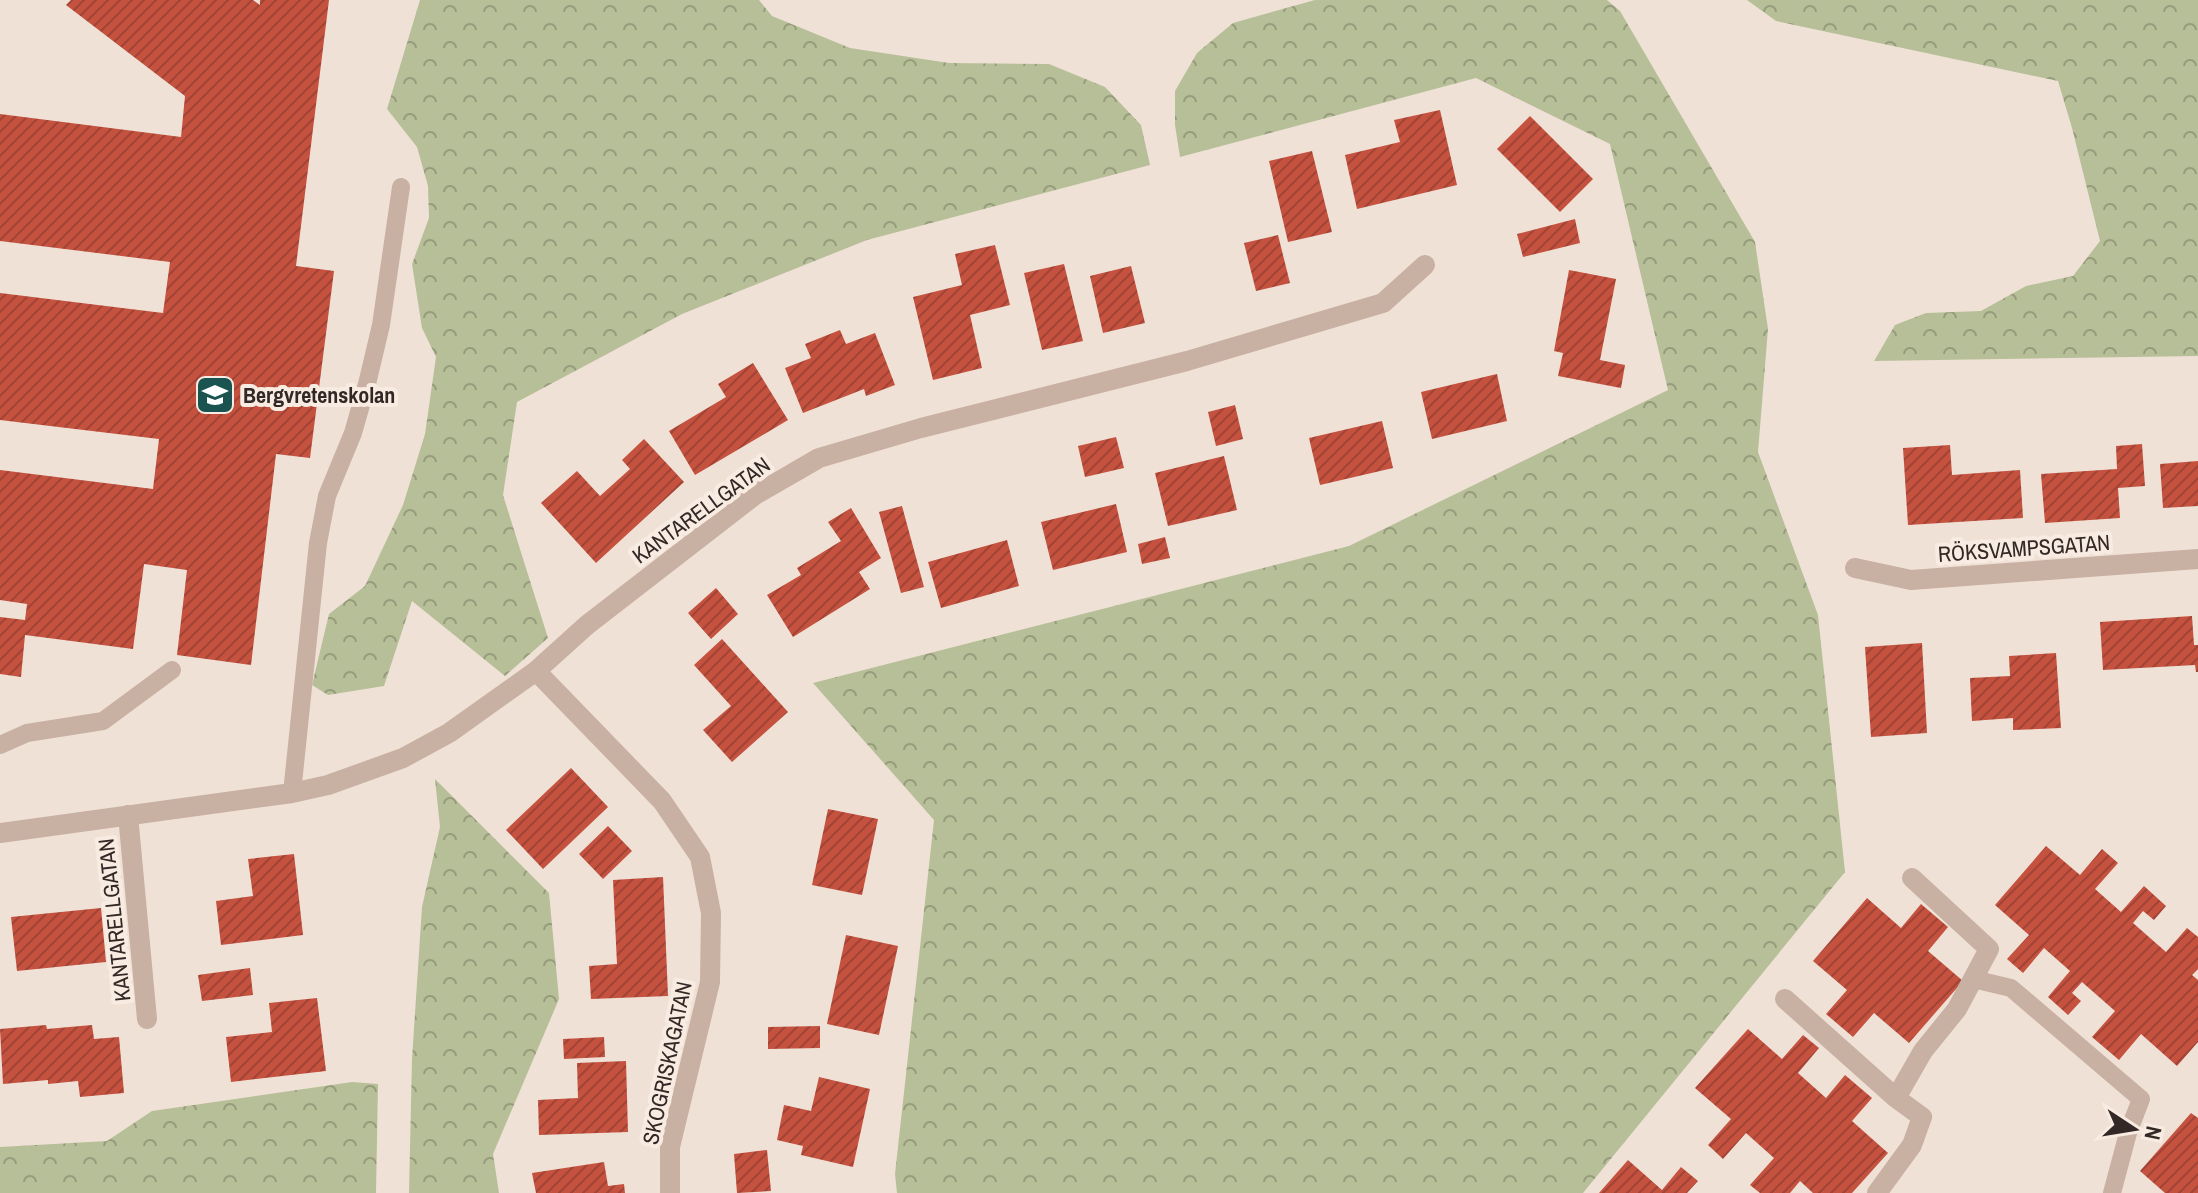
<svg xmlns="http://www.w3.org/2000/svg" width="2198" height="1193" viewBox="0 0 2198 1193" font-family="'Archivo Narrow',sans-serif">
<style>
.forest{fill:url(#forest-crowns)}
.building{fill:url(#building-hatch)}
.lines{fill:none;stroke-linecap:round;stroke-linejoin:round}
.lane{stroke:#c8b0a3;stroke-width:18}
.street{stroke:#c8b0a3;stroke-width:20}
.labels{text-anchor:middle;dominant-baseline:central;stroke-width:8;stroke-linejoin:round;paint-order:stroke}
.poi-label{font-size:22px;font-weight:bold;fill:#332825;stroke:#f8ece2;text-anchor:start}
.street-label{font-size:22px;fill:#332825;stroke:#f8ece2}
</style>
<defs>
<pattern id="forest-crowns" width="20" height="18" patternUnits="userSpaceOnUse" patternTransform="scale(2)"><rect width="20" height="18" fill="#b6bf97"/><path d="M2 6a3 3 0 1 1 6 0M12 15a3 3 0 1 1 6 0" fill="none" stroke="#959b7b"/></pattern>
<pattern id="building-hatch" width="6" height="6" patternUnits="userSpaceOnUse" patternTransform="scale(2)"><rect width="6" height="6" fill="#c5513f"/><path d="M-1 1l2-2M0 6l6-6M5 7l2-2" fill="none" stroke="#a14335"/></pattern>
</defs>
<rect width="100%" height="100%" fill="#f0e1d6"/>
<!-- forest -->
<path class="forest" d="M420,0H759L772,16L850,48L949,63L1049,64L1105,87L1141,125L1150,165L867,240L682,314L517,402L503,495L548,638L505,676L412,601L384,686L328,695L312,685L329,614L365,586L403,505L425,434L436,357L422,328L412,264L429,218L428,186L417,147L387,109Z
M1315,0H1607L1620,11L1755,242L1768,329L1758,452L1818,615L1845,872L1583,1193H897L895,1174L934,820L813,683L1349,546L1668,390L1610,144L1476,78L1180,157L1175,125V91L1197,53L1233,23Z
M1747,0H2198V356L1874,361L1895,325L1926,313L1981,311L2026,286L2073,276L2100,241L2072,128L2058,81L1776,21Z
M435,779L549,893L559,999L493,1154L499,1193H409L412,1059L422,907L440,827Z
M352,1082L378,1084L376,1193H0V1147L107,1141L152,1111Z"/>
<!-- building -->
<path class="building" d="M71,0H253L260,5V0H329L296,266L334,271L310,458L276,454L251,665L177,655L187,570L144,564L133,649L25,635L21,677L0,674V617L25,620L27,604L0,600V470L153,489L159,439L0,420V293L163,313L170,262L0,241V114L181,137L185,96L66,5Z
M1440,110L1457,185L1357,209L1345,155L1400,142L1394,120Z
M1530,116L1593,179L1560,212L1497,149Z
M1312,151L1332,232L1288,242L1269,161Z
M1575,219L1580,243L1523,257L1517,234Z
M1278,235L1290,283L1256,291L1244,243Z
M995,245L1010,305L970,315L982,368L933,380L913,297L962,285L955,254Z
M1064,264L1083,341L1042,350L1024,273Z
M1131,266L1145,323L1103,333L1090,276Z
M1569,270L1616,279L1600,360L1625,365L1621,388L1558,376L1563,353L1554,351Z
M840,330L846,344L875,333L895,385L866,396L864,389L803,413L785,368L811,358L805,344Z
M753,363L788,420L695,475L669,431L726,397L718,384Z
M1497,374L1507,421L1432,439L1421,392Z
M1235,405L1243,439L1216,446L1208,412Z
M1382,421L1393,468L1320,485L1309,438Z
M1116,437L1124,468L1085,477L1078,446Z
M644,439L684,482L596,563L541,503L577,471L600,496L630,469L622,460Z
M2142,444L2145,486L2118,488L2120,518L2045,523L2041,474L2117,469L2116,446Z
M1950,445L1952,475L2020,470L2023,518L1908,525L1903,448Z
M1224,456L1237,510L1168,526L1155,473Z
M2198,461V506L2163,508L2160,464Z
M1116,504L1127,552L1053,570L1041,522Z
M902,506L924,587L901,593L879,512Z
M851,508L881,558L859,572L870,589L793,637L767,595L801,575L797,568L841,541L828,522Z
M1165,537L1170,558L1142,564L1138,544Z
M1007,540L1019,586L941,608L928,562Z
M716,588L738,614L711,639L688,613Z
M2192,616L2194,645H2198V672H2196L2195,665L2103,670L2100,622Z
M722,639L788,712L732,762L703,730L731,706L694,665Z
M1922,643L1927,733L1871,737L1865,647Z
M2056,653L2061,728L2013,730V718L1972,721L1970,678L2010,676L2009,656Z
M571,768L608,807L543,869L506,830Z
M828,809L878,819L862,895L812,885Z
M608,826L632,851L603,879L579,854Z
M2046,846L2080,875L2102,849L2118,863L2095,889L2121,912L2144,886L2166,906L2154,920L2143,911L2133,923L2166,952L2187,928L2198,937V969L2192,975L2198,980V1042L2177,1066L2141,1034L2119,1060L2092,1037L2115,1011L2082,982L2072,993L2081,1001L2068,1015L2048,997L2070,971L2044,948L2023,973L2007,959L2029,935L1995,905Z
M294,854L303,935L221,945L216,901L253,896L248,859Z
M663,877L668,996L591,999L589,966L617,964L613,880Z
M1867,898L1901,928L1921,904L1948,927L1928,951L1963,981L1909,1043L1874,1013L1853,1037L1826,1014L1847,990L1813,961Z
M101,908L106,962L17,971L11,917Z
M846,935L898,946L879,1035L827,1024Z
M250,968L253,995L202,1001L198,975Z
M317,998L326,1071L231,1082L226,1037L272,1032L269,1003Z
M46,1025L47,1029L92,1025L94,1039L119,1037L124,1093L80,1097L78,1081L48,1084V1080L3,1084L0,1029Z
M820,1026V1048L768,1049V1027Z
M1748,1029L1782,1059L1803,1035L1819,1048L1798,1073L1826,1098L1845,1075L1872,1098L1852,1121L1888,1153L1852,1193H1813L1800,1181L1790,1193H1760L1750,1185L1774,1158L1746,1133L1723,1159L1708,1145L1731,1119L1695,1088Z
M604,1037L605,1057L564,1059L563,1039Z
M626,1061L628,1132L539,1135L538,1100L578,1098L577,1063Z
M819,1077L870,1089L853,1167L801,1155L803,1146L777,1140L784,1105L811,1111Z
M2191,1113L2198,1118V1193H2165L2140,1171Z
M767,1150L771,1191L737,1193L734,1154Z
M1628,1160L1662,1190L1681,1167L1698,1181L1687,1193H1599Z
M604,1162L608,1186L624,1184L625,1193H536L532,1173Z"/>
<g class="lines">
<!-- lane -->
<path class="lane" d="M0,745L27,733L103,721L172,670
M292,793L318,543L327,496L353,433L367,384L381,325L401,187
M1973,979L2011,988L2141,1099L2128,1133L2112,1193"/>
<!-- street -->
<path class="street" d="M1855,568L1911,580L2198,559
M536,671L662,801L700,857L711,913L710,982L670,1147V1193
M128,815L147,1019
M0,833L292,793L328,785L403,758L449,733L536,671L587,625L755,495L819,458L921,428L1187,361L1383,303L1425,265
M1785,999L1896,1098L1922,1117L1912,1145L1877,1193
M1896,1098L1923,1051L1957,1009L1989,949L1912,878"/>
</g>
<!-- icons -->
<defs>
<symbol id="school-square" viewBox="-11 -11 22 22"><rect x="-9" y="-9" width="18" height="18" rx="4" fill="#1b5351" stroke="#f8ece2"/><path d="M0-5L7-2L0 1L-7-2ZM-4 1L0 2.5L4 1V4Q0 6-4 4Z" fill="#fff"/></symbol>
</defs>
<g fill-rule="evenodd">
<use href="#school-square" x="193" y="373" width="44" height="44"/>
</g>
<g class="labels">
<!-- poi labels -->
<g class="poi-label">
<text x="243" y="395">Bergvretenskolan</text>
</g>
<!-- street labels -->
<g class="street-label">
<text transform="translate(701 510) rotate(-36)">KANTARELLGATAN</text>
<text transform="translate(2024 548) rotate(-4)">RÖKSVAMPSGATAN</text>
<text transform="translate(114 920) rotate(-96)">KANTARELLGATAN</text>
<text transform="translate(667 1063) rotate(-78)">SKOGRISKAGATAN</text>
</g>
</g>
<!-- north arrow -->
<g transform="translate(2134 1129) rotate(102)" stroke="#f8ece2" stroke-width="6" paint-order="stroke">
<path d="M0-6L14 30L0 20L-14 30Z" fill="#332825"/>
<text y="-12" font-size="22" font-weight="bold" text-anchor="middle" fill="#332825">N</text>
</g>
</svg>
